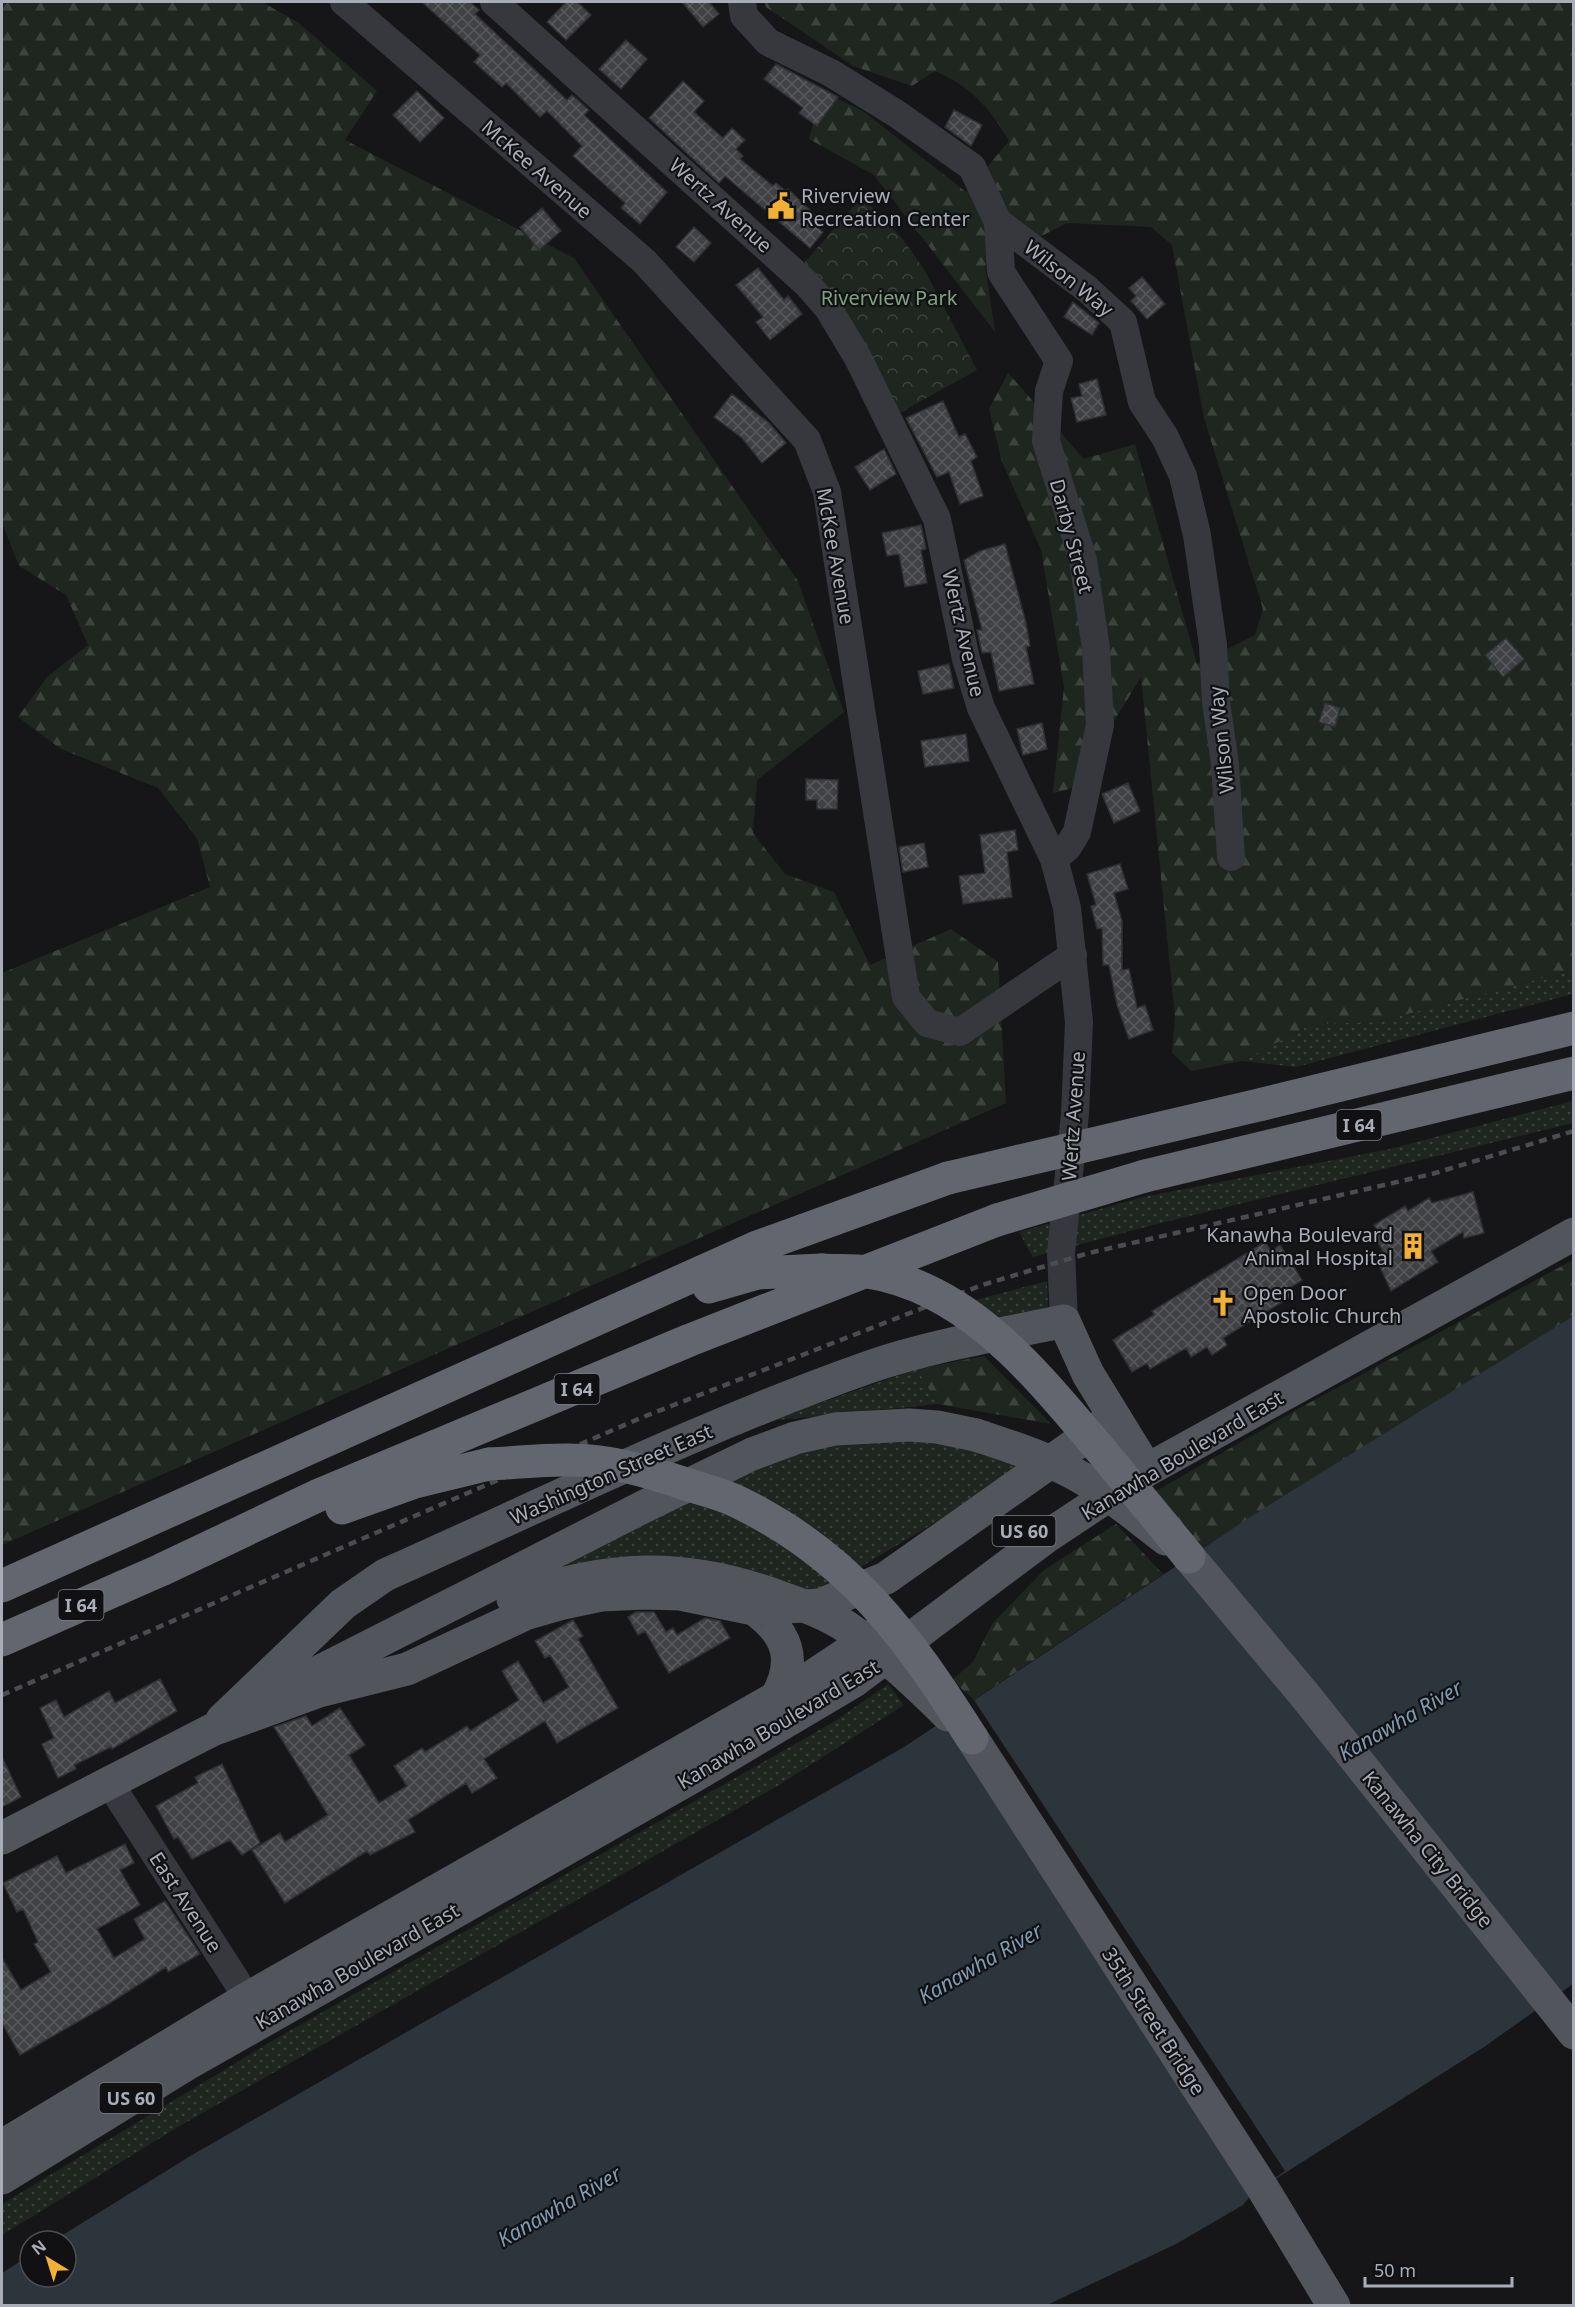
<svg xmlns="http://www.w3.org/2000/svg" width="1575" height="2307" viewBox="0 0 1575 2307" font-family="'Noto Sans',sans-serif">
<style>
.grass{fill:url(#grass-dots)}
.forest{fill:url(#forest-firs)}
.park{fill:url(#park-crowns)}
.water{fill:#2c353c}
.pier{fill:#161618}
.building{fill:url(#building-cross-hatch);stroke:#303034;stroke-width:1.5}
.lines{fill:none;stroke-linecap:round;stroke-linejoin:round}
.minor{stroke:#37383d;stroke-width:28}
.major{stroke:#53555c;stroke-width:33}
.highway{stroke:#63666e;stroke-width:33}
.rail{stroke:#4a4c52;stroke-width:4.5;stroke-dasharray:8 6;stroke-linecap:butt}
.major-bridge{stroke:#53555c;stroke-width:33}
.highway-bridge{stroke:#63666e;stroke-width:33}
.labels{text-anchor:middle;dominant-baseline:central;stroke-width:4.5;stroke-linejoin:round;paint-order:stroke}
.shield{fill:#111113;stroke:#7b7e86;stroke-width:1.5}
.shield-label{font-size:18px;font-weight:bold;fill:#a8adb8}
.street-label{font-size:20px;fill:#a8adb8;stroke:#111113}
.poi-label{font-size:20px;fill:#a8adb8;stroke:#111113;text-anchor:start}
.park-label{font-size:20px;fill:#7fa381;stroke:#111113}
.water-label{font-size:21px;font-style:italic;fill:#7f9bb3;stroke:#111113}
</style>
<defs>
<pattern id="grass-dots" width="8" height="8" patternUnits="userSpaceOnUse" patternTransform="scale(1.5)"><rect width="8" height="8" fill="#1e261f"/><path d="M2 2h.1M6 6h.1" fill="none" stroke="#3c433d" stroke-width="1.8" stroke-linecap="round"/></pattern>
<pattern id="forest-firs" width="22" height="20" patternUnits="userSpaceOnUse" patternTransform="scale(1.5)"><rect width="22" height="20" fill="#1e261f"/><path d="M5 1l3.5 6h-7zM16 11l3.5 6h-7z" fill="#3c433d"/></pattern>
<pattern id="park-crowns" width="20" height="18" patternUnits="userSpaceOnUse" patternTransform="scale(1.5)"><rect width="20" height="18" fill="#1e261f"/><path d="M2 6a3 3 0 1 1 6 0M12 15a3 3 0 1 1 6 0" fill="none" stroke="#3c433d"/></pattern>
<pattern id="building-cross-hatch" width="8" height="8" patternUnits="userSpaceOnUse" patternTransform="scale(1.5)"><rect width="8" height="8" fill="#404145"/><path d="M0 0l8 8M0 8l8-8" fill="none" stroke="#595a5e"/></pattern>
</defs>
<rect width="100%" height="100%" fill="#161618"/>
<!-- grass -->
<path class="grass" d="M1573,970V994L1296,1067L1242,1061L1312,1024L1377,1022Z
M1573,1101V1123L1149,1226L1033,1257L1019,1232L1143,1197L1390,1149Z
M1047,1281L1048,1308L995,1326L968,1302Z
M917,1369L938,1404L769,1421Z
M900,1439L965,1447L1018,1465L941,1519L810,1597L530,1573L728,1473L830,1444Z
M888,1684L904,1705L779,1785L178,2127L2,2235V2204L277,2038L797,1743L835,1721Z"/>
<!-- forest -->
<path class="forest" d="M2,2H262L299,23L377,91L345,140L574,258L798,581L844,712L757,780L753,833L785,874L834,892L870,965L951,929L998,962L1006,1103L2,1545V973L210,887L197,838L158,788L61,749L18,717L47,677L88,645L66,595L19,566L2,523Z
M764,2H1573V970L1377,1022L1312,1024L1242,1061L1191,1071L1172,1053L1175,1017L1141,677L1073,788L1053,793L1064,687L1041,550L1002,462L989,409L1008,373L1084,459L1135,444L1197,664L1255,635L1263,609L1204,418L1172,245L1151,227L1067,223L985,265L995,332L874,175L809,139L816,112L832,96L863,111L966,192L1009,141C992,110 969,85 935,71L912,86L853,66L766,7Z
M1573,1260V1316L1202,1548L1151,1494L1296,1410Z
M984,1356L1051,1424L938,1404L917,1369Z
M1116,1524L1163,1574L974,1700L952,1680L973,1662L992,1624L1044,1570Z"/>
<!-- park -->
<path class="park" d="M862,197L901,237L924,269L977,370L898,414L804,263Z"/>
<!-- water -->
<path class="water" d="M1573,1316V1984L1484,2047L1252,2194L1243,2205L1176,2244L1047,2305L2,2306V2273L30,2255V2277H66V2241H53L192,2155L904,1747L1253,1515Z"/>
<!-- pier -->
<path class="pier" d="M974,1700L1285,2171L1252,2194L965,1746L938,1724Z"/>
<!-- building -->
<path class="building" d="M422,2H470L479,10L475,14L567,100L572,95L589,110L584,115L667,192L640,224L621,208L625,203L573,156L582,146L547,111L540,117L506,83L502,87L474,62L480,55Z
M566,2H577L591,15L566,40L547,22Z
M682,2H709L719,14L703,27Z
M626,40L647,59L621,89L599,69Z
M776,64L838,97L817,126L799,113L803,108L764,79Z
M683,81L704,101L694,112L723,138L732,128L745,140L736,149L743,156L740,159L773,186L776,183L786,191L788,189L815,215L810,221L823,232L810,248L725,176L719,183L649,118Z
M417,91L444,118L420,142L393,115Z
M954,110L982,125L971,146L945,127Z
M542,208L561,231L539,250L520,227Z
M694,227L711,243L694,262L676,247Z
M758,268L784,300L788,296L802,314L770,340L756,322L763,317L736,285Z
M1142,277L1165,304L1147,319L1131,301L1136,296L1129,288Z
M1073,302L1099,323L1092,335L1064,317Z
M1097,379L1106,415L1077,422L1071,398L1082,396L1079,384Z
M732,394L769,423L786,443L762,463L742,438L714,417Z
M943,401L959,437L965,434L977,457L971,461L983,496L960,504L949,472L937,477L906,418Z
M884,449L896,474L870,490L855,467Z
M921,525L926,549L921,550L927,583L905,587L899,554L887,556L882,533Z
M1005,544L1026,623L1030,646L1026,647L1034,684L999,691L991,652L982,653L977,630H982L964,560L980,551Z
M1506,638L1524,659L1503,677L1485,655Z
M949,664L954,688L923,694L918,671Z
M1325,703L1340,708L1335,727L1319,722Z
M1042,723L1047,749L1023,755L1017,729Z
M966,734L969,761L925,767L921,741Z
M806,779L838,780L837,809H817V800H806Z
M1128,783L1140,811L1114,823L1102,794Z
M1015,830L1018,850L1007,852L1012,897L963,904L959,876L985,873L980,835Z
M924,843L928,867L903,872L899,847Z
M1120,864L1128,889L1114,893L1122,921V970L1129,969L1137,1008L1145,1005L1153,1030L1129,1039L1117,1005L1109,965H1103L1102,928L1097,929L1091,906L1096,905L1087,874Z
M1473,1192L1484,1233L1464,1238L1463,1232L1431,1251L1438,1262L1391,1291L1375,1256L1383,1251L1374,1236L1379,1233L1374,1225L1405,1206L1408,1211L1429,1198L1432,1203Z
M1265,1242L1271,1251L1280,1245L1302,1280L1291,1287L1295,1294L1223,1338L1227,1345L1212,1355L1207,1347L1191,1357L1186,1348L1150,1369L1147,1363L1132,1372L1113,1340L1154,1315L1152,1311Z
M636,1612H654L666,1632L673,1628L677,1635L705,1618L720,1621L730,1638L669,1673L645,1631L638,1635L628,1617Z
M573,1620L583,1636L578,1639L618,1708L557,1743L545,1721L484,1759L497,1778L472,1793L466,1783L408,1820L415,1832L370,1855L367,1851L285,1903L252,1850L280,1833L285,1842L328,1815L274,1727L306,1716L312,1726L340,1708L365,1745L349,1755L379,1803L407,1786L394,1766L422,1748L425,1752L467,1726L470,1731L519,1700L502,1671L518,1661L543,1703L569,1687L550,1655L545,1658L535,1641Z
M160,1679L177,1711L112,1749L111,1747L74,1765L76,1769L58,1778L42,1744L54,1738L40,1708L56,1700L64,1717L109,1691L115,1703Z
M2,1757L21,1797L2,1807Z
M222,1764L260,1843L242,1855L230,1840L192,1859L178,1837L174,1839L156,1806L198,1783L195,1777Z
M125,1844L134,1863L120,1870L140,1905L97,1929L114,1958L145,1939L134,1919L165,1901L200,1954L168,1972L166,1967L105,2006L20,2055L2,2023V1958L21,1990L51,1972L34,1944L38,1942L23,1909L17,1912L3,1883L57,1856L66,1873Z"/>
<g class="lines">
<!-- minor -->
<path class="minor" d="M344,2L644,261L807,440L827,492L906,997L927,1023L960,1032L1073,955
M494,2L807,284L828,308L858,358L937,519L966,659L981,708L1054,859L1067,908L1079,1022L1075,1114L1061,1253L1064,1321
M742,2L744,16L768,42L831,73L897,114L972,167L998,222L1087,289L1123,322L1142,402L1165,437L1183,476L1197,535L1213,645L1216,702L1225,764L1231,857
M998,222L1001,272L1059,361L1049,391L1046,441L1083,560L1096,649L1100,725L1077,832L1068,847L1054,859
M110,1784L259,2016"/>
<!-- major -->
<path class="major" d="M1189,1557L1303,1693L1574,2033
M754,1609C789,1634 797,1661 776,1698
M291,1686L645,1506L752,1454L795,1438L835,1429L909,1425L937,1427L976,1435
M222,1720L343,1604L385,1575C545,1504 704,1425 869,1367C932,1345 999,1335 1064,1321L1088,1374L1147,1470
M972,1738L1262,2187L1334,2306
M2,1838L212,1730L319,1691L407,1669L525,1614L563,1603L601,1595L645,1593L680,1594L754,1609L820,1605L886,1578L1114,1417
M2,2146L248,1998L807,1680L888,1626
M2,2178L187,2064L694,1776L854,1681L1046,1537L1147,1470L1574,1234"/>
<!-- highway -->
<path class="highway" d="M1263,1104L1574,1028
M1145,1176L1574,1073
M709,1287L758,1273L822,1270
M342,1508L415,1482L489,1464
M2,1586L757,1247L948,1178
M2,1640L161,1570L319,1495L690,1340L997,1220"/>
<!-- rail -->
<path class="rail" d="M2,1695L643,1417L982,1285L1089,1253L1432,1174L1574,1131"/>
<!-- major-bridge -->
<path class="major-bridge" d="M976,1435C1006,1445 1035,1454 1063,1468C1101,1486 1133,1514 1166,1539
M513,1599C607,1565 683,1562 777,1596C801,1605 826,1613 848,1628C884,1653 916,1683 948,1715"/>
<!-- highway-bridge -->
<path class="highway-bridge" d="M948,1178L1263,1104
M997,1220L1145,1176
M822,1270C837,1271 853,1270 868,1272C969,1288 1037,1375 1099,1448C1129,1484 1159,1520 1189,1557
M489,1464C516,1463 544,1459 571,1460C610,1460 650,1472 686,1484C703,1490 722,1494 738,1502C851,1557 907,1636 972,1738"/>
</g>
<!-- icons -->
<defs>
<symbol id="civic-bare" viewBox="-9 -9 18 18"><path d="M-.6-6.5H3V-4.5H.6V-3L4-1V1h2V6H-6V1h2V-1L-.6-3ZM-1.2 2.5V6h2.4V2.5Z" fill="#f2b134" stroke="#111113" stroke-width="2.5" paint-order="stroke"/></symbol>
<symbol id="building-bare" viewBox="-9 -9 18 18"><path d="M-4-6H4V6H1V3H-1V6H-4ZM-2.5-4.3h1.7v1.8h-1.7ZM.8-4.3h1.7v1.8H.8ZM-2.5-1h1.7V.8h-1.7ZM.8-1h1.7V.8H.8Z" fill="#f2b134" stroke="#111113" stroke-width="2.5" paint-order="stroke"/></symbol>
<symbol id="church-bare" viewBox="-9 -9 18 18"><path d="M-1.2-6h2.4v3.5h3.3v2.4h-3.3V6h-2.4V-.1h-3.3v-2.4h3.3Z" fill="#f2b134" stroke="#111113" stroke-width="2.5" paint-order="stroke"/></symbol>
</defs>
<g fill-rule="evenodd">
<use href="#civic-bare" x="762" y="187" width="38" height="38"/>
<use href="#building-bare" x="1394" y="1227" width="38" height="38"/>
<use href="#church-bare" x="1204" y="1284" width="38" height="38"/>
</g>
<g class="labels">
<!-- shield labels -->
<g class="shield">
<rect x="1336.5" y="1110" width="45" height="30" rx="4.5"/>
<rect x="554.5" y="1374" width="45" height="30" rx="4.5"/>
<rect x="992.5" y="1516" width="63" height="30" rx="4.5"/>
<rect x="58.5" y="1590" width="45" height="30" rx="4.5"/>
<rect x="99.5" y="2083" width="63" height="30" rx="4.5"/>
</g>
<g class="shield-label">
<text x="1359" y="1125">I 64</text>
<text x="577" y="1389">I 64</text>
<text x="1024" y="1531">US 60</text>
<text x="81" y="1605">I 64</text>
<text x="131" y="2098">US 60</text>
</g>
<!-- street labels -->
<g class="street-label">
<text transform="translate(537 169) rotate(41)">McKee Avenue</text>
<text transform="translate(721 205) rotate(42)">Wertz Avenue</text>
<text transform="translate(1069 278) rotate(39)">Wilson Way</text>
<text transform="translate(1072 536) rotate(75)">Darby Street</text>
<text transform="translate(836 556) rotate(80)">McKee Avenue</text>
<text transform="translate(964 633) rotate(77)">Wertz Avenue</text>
<text transform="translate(1221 740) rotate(-96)">Wilson Way</text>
<text transform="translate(1073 1116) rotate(-86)">Wertz Avenue</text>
<text transform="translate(1182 1455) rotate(-31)">Kanawha Boulevard East</text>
<text transform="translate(611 1474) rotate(-24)">Washington Street East</text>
<text transform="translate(778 1724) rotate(-31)">Kanawha Boulevard East</text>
<text transform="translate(1428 1849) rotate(51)">Kanawha City Bridge</text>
<text transform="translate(186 1902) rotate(57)">East Avenue</text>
<text transform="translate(357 1966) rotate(-30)">Kanawha Boulevard East</text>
<text transform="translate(1154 2021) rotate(57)">35th Street Bridge</text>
</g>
<!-- poi labels -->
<g class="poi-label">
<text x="801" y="195">Riverview<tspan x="801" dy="23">Recreation Center</tspan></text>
<text x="1393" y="1234" text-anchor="end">Kanawha Boulevard<tspan x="1393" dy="23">Animal Hospital</tspan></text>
<text x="1243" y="1292">Open Door<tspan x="1243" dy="23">Apostolic Church</tspan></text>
</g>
<!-- park labels -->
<g class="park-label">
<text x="889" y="297">Riverview Park</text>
</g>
<!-- water labels -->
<g class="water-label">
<text transform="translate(1400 1720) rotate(-30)">Kanawha River</text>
<text transform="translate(980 1963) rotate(-30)">Kanawha River</text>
<text transform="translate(559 2206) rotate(-30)">Kanawha River</text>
</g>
</g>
<!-- border -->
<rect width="1575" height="2307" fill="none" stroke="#a8adb8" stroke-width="6"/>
<!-- north arrow -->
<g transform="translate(48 2259) rotate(322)"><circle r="28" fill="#111113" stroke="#4d4f55" stroke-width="1.5"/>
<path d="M0-4.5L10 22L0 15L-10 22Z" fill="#f2b134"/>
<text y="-9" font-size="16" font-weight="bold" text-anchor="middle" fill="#a8adb8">N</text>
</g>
<!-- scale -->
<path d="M1365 2277v9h147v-9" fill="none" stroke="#a8adb8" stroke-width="3"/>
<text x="1374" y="2277" font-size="18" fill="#a8adb8" stroke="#111113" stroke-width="4.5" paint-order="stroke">50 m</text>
</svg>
